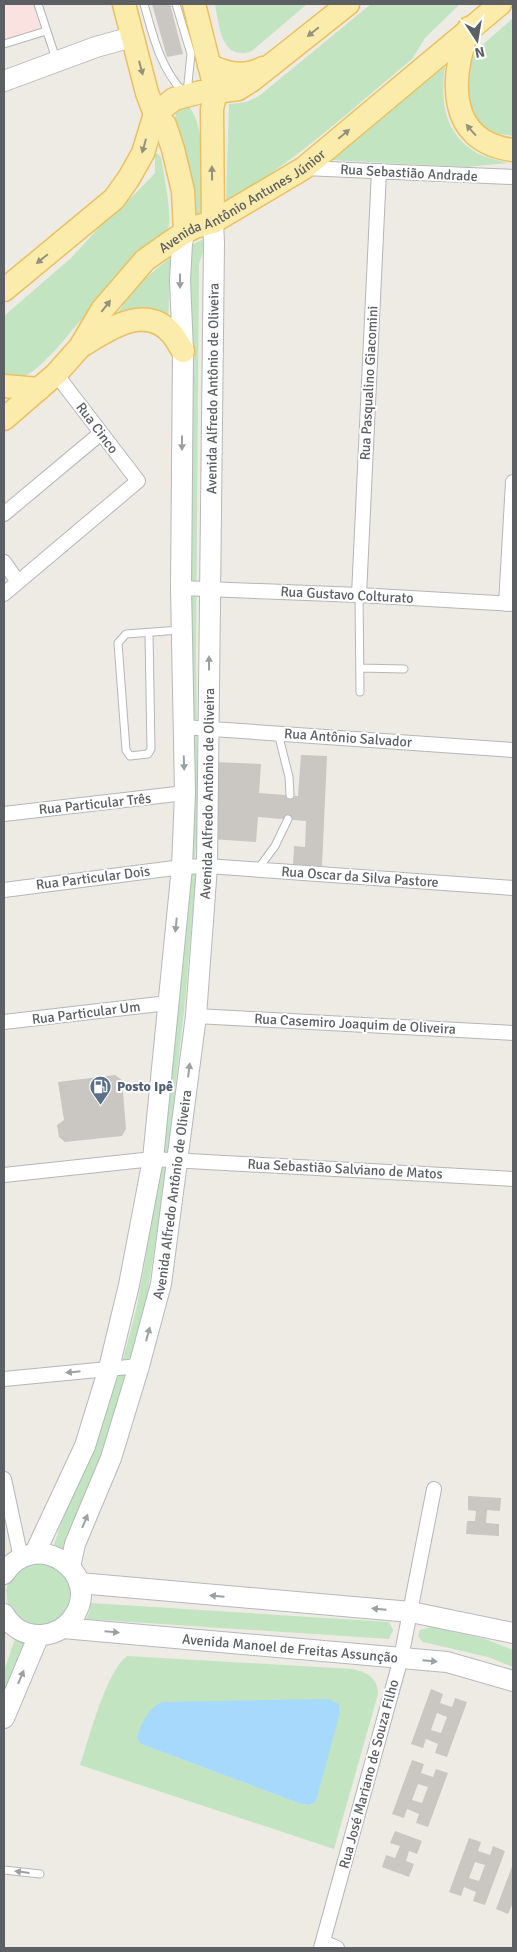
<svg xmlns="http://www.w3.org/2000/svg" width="517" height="1952" viewBox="0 0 517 1952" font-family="Signika,sans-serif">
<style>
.medical{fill:#fae2e0}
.green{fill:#c2e4c1;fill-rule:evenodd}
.water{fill:#a6d9fc}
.building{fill:#cac6c1;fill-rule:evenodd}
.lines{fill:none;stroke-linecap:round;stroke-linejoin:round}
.lane-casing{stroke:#b4b6ba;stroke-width:9}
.street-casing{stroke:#b4b6ba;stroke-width:16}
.secondary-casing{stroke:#b5b8bd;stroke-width:22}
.primary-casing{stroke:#ecc05f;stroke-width:25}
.lane{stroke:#fff;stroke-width:7}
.street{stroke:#fff;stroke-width:14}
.secondary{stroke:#fff;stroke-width:20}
.primary{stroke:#fcecab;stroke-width:22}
.oneway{fill:#94917d}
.oneway2{fill:#9da0a2}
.labels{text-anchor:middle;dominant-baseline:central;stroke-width:4;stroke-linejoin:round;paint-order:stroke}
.street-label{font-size:14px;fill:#5c6064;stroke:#fff}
.service-label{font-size:14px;font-weight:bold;fill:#4e5e75;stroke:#fff;text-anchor:start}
</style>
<rect width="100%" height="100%" fill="#eeebe4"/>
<!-- medical -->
<path class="medical" d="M4,4H42L49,27L4,43Z"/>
<!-- green -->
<path class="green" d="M215,4H307L252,51C221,62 219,25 215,4Z
M371,4H460L425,38L412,59C352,109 294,163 226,202L229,104L247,102L259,96Z
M513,18V136L499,134L479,124L466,104L470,58L481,46Z
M445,66C440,102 444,135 479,154C487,158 499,160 508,163L467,167L331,160Z
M185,103C209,121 202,192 202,221L193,222L175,119L177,106Z
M155,152L161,157C163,171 173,216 168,228C164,237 153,245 146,251L72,330C65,340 35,374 24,376C18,378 10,376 4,376V316L71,258L108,218L136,193L155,173Z
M208,237L199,264L196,651L198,820L195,858L189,856V246Z
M171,257L168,322L116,318C128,291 149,275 171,257Z
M192,871L196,874L185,1002L168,1152L162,1156L187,873Z
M157,1167L169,1169L159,1219L138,1356L123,1360L136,1310L144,1268Z
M117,1371L129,1372L66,1555L53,1548L67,1505Z
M36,1561L54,1564L72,1583L71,1609L52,1627L26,1626L8,1607L6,1590L9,1581L20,1568Z
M91,1603L389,1622L393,1630L389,1639L86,1619L89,1613Z
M431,1627L485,1639L513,1650V1667L488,1657L423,1642L418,1636L420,1630Z
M17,1633L28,1638L4,1697V1671Z
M127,1656L352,1669C366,1672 378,1677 378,1694L334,1849L80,1765C89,1739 106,1671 127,1656ZM340,1708L317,1798L315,1803L309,1805L301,1804L141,1744L139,1741Z"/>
<!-- water -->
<path class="water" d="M328,1699L339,1704L340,1712L317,1798L315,1803L309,1805L301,1804L141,1744L137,1738C140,1725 150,1704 164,1702Z"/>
<!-- building -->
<path class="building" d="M152,4H170L183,54L167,57Z
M301,755L327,756L322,866L293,865L294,846L305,847L306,821L258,817L256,842L211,839L215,762L261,764L259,793L298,796Z
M115,1075L122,1080L126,1129L122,1136L65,1142L59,1137L57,1125L64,1120L58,1082Z
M468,1496L501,1498L500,1511L487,1510L486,1523L499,1524V1536L466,1534L467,1521H475L476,1511L468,1510Z
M431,1689L443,1694L440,1703L452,1707L455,1698L467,1702L447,1757L435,1753L438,1744L426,1739L423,1748L411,1744ZM437,1713L447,1717L441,1733L431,1730Z
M412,1760L424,1764L421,1773L433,1777L436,1769L448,1773L428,1827L416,1823L419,1814L407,1809L404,1818L392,1814ZM418,1784L428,1787L422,1803L412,1800Z
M395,1831L422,1841L417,1854L409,1851L406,1861L414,1864L409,1877L382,1867L386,1855L395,1858L400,1846L390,1843Z
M469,1838L481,1842L478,1851L490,1855L493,1846L505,1851L485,1905L473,1901L476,1892L464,1887L461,1896L449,1892ZM475,1862L485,1865L479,1881L469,1878Z
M513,1864V1905H512L508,1914L496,1909Z"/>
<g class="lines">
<defs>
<path id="lane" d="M38,4L56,59
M144,4C153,36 160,67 183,92
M176,4L191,54L187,93
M4,44L46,31
M359,595L360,692
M149,633L151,749L148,754L130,756L126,750L118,643L126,634L180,630
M360,668L404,669
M278,733L289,777L290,795
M258,869L275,846L288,819
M4,1870L40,1874"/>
<path id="street" d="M304,168L513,177
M4,514L101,433
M4,562L18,582
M181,588L359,595L513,604
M4,594L138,481L56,374
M359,595L379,171
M506,604L513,482
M183,727L513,750
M4,814L185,793
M4,890L182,867L207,866L513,888
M196,1016L513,1033
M4,1022L168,1003
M4,1175L153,1159L513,1179
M4,1379L139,1366
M4,1479L21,1558
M323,1942L337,1948
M321,1948L401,1658L434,1489"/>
<g id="secondary">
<path d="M4,81L96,47L132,37"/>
<path d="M35,1553L85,1446L109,1368L129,1285L153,1159L182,867L185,793L181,588L183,351L180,280L182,243L185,232"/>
<path id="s1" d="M70,1567L75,1544L111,1458L139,1366L161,1284L196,1016L207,866L214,243L213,222"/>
<path d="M4,1574C35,1525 106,1574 72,1619C65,1628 54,1634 42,1635C26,1636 12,1628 4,1614"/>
<path d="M79,1583L411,1612L513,1633"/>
<path id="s2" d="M63,1628L447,1662L513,1681"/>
<path d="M4,1718L39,1635"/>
</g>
<g id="primary">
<path d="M124,4L147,93L155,114L165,125L173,149L183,191L185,232"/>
<path d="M194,4L216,92L212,109L213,222"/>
<path d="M469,28C450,78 446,142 513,150"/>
<path d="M209,65C226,74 246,77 263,68"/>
<path d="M4,290L114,199L129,178L143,153L155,114L174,99L201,92H216L238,89L251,81L348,4"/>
<path d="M83,345C109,329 146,303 172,334C176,339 179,345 183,351"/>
<path d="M4,386L39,389"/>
<path id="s3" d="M4,419L56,374L80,347L102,310L145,260L185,232L195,227L213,222L304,168L500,4"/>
</g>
</defs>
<!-- lane casing -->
<use href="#lane" class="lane-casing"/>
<!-- street casing -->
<use href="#street" class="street-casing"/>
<!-- secondary casing -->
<use href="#secondary" class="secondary-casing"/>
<!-- primary casing -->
<use href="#primary" class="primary-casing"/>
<!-- lane -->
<use href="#lane" class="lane"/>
<!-- street -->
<use href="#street" class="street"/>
<!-- secondary -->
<use href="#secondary" class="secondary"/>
<!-- primary -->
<use href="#primary" class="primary"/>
</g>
<!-- one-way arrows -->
<defs><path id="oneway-solid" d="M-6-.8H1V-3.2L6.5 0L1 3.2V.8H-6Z" transform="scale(1.25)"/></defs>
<g class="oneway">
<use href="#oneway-solid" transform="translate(313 32) rotate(141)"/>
<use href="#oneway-solid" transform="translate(141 68) rotate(75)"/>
<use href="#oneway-solid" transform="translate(471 130) rotate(-131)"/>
<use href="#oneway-solid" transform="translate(344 134) rotate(-40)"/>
<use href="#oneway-solid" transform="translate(144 146) rotate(106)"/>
<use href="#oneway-solid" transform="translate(212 173) rotate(-91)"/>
<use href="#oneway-solid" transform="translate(42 259) rotate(141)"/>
<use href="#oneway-solid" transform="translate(106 306) rotate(-52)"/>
</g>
<g class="oneway2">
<use href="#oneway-solid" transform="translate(180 281) rotate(90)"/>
<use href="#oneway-solid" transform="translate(182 443) rotate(90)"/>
<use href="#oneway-solid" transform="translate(209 663) rotate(-90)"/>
<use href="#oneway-solid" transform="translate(184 763) rotate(88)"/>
<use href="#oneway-solid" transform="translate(176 925) rotate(96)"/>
<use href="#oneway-solid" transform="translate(189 1070) rotate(-83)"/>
<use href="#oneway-solid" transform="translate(148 1334) rotate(-75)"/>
<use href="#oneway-solid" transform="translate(73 1372) rotate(174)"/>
<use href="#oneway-solid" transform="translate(85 1521) rotate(-68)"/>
<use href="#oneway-solid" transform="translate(217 1596) rotate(-175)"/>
<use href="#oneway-solid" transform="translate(379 1609) rotate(-175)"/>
<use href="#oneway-solid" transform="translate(112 1632) rotate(5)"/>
<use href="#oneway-solid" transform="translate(430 1661) rotate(5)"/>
<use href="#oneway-solid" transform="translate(21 1677) rotate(-67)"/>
<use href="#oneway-solid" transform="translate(22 1872) rotate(-173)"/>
</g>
<!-- icons -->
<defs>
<symbol id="fuel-pin" viewBox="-11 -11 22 30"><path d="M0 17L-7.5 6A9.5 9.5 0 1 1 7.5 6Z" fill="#5c6f8a" stroke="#fff"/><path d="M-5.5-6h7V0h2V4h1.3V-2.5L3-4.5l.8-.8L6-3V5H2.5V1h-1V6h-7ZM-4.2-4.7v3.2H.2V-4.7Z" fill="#fff"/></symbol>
</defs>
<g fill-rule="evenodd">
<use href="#fuel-pin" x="88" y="1074" width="25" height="34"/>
</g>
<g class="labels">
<!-- street labels -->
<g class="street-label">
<text transform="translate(409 173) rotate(3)">Rua Sebastião Andrade</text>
<text stroke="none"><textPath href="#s3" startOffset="328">Avenida Antônio Antunes Júnior</textPath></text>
<text transform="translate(369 383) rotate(-87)">Rua Pasqualino Giacomini</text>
<text stroke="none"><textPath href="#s1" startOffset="1196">Avenida Alfredo Antônio de Oliveira</textPath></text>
<text transform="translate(97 428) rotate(53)">Rua Cinco</text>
<text transform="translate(347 595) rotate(3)">Rua Gustavo Colturato</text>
<text transform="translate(348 738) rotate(4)">Rua Antônio Salvador</text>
<text stroke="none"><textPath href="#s1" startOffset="791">Avenida Alfredo Antônio de Oliveira</textPath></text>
<text transform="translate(95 804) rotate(-6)">Rua Particular Três</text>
<text transform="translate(360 877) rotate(4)">Rua Oscar da Silva Pastore</text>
<text transform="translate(93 878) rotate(-7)">Rua Particular Dois</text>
<text transform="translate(86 1013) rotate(-7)">Rua Particular Um</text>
<text transform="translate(355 1024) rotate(3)">Rua Casemiro Joaquim de Oliveira</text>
<text transform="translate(345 1169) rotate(3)">Rua Sebastião Salviano de Matos</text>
<text stroke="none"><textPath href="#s1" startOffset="388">Avenida Alfredo Antônio de Oliveira</textPath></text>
<text stroke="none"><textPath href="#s2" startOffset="228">Avenida Manoel de Freitas Assunção</textPath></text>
<text transform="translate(369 1774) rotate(-75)">Rua José Mariano de Souza Filho</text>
</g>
<!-- service labels -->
<g class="service-label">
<text x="117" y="1086">Posto Ipê</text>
</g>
</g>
<!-- border -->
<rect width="517" height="1952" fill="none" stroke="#5c6064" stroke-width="10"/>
<!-- north arrow -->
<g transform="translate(477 40) rotate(168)" stroke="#ffffff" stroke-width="4" paint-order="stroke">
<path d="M0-4L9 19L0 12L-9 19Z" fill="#5c6064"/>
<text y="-8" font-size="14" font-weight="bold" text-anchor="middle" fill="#5c6064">N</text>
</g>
</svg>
